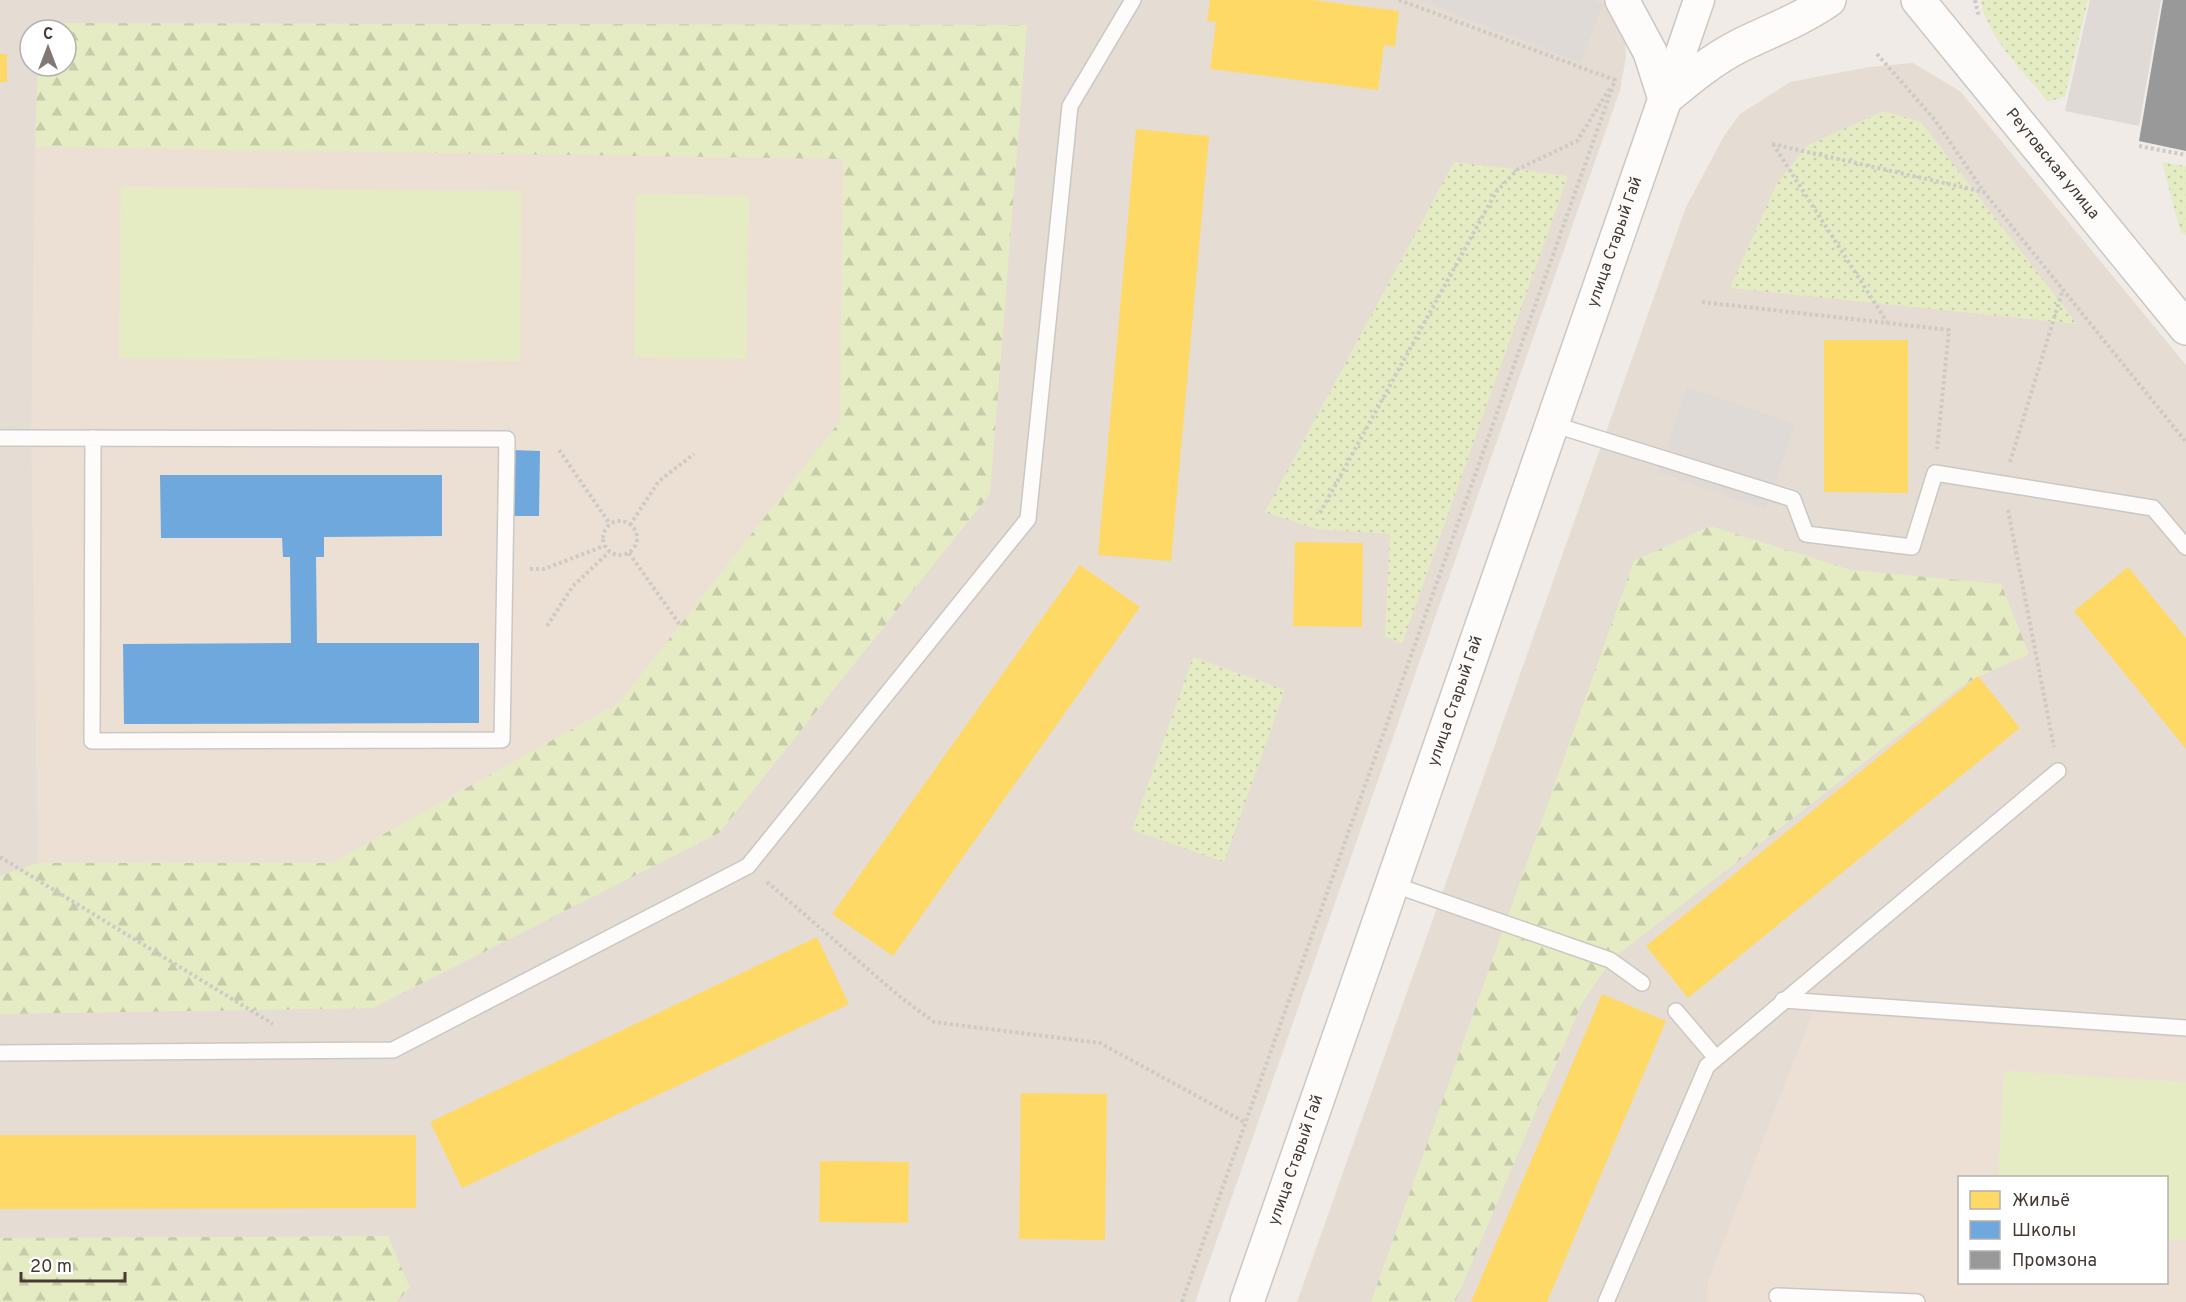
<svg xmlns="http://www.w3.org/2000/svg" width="2186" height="1302" viewBox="0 0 2186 1302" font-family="Overpass,sans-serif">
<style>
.residential{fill:#e5dcd3;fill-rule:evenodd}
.education{fill:#ece0d5;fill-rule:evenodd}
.green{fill:url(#green-dots)}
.forest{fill:url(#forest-firs)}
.pitch{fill:#e5ecc4}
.parking{fill:#dfdad6}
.homes{fill:#ffd966}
.schools{fill:#6fa8dc}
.industry{fill:#999}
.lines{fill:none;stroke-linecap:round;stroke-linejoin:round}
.service-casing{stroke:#ccc7c3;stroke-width:18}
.minor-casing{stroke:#ccc7c3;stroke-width:33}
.tertiary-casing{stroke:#ccc7c3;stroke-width:36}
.path{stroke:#cecac6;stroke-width:4;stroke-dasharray:3 3;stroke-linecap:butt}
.service{stroke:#fdfcfb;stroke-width:15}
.minor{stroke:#fdfcfb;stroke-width:30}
.tertiary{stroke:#fdfcfb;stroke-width:33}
.labels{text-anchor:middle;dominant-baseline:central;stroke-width:6;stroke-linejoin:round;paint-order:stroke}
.street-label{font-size:16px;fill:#463a33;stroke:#fff}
</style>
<defs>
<pattern id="green-dots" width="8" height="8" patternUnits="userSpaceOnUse" patternTransform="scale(1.5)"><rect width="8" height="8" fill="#e5ecc4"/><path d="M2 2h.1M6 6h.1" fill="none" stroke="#c6cba9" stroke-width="1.8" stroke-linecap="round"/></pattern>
<pattern id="forest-firs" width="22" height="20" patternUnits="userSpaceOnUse" patternTransform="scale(1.5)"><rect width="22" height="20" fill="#e5ecc4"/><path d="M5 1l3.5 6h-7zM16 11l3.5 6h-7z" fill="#c6cba9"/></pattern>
</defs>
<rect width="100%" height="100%" fill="#f0ebe6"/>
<!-- residential -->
<path class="residential" d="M0,0H1612L1623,28L1625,41L1626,57L1620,90L1195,1302H0ZM30,30H66V66H30Z
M1913,63L1960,91L2186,365V1302H1297L1686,207L1724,136L1740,114L1790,82L1869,67ZM1960,1178H2166V1282H1960Z"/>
<!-- education -->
<path class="education" d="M35,147L844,159L840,421L619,704L332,863H38L31,438Z
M1813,1012L2186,1038V1302H1707L1708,1281ZM1960,1178H2166V1282H1960Z"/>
<!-- green -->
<path class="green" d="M1981,0H2088L2065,96L2048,102C2027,75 1984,34 1981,0Z
M1884,111L1921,122L2077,324L1730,288L1777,183L1808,145Z
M1454,162L1568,176L1402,644L1385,636L1390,534L1317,529L1265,512Z
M2162,162L2186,166V235L2181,234Z
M1193,657L1285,690L1224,862L1132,830Z"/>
<!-- forest -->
<path class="forest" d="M40,23L1027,25L990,494L719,833L373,1008L0,1014V876L38,863H332L619,703L840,421L843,159L35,147L38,66H66V30H40Z
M1710,526L1851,570L2001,584L2029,654L1966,683L1611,960L1581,1005L1455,1302H1371L1634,561Z
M388,1236L410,1288L396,1302H0V1238Z"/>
<!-- pitch -->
<path class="pitch" d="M121,187L521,191L520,361L119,358Z
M636,194L749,196L746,359L634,357Z
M2004,1071L2186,1082V1240L2167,1239L2166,1178L1998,1177Z"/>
<!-- parking -->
<path class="parking" d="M1419,0H1593L1603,4L1580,63Z
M2090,0H2161L2139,126L2065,111Z
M1687,387L1795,424L1766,509L1658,472Z"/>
<!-- homes -->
<path class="homes" d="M1210,0H1312L1399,11L1395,47L1384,45L1378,90L1210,69L1216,22L1207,21Z
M0,54H7V82H0Z
M1136,129L1209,136L1171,561L1098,555Z
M1824,340H1908V493L1824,492Z
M1295,542L1363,543L1362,627L1293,626Z
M1080,565L1140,607L893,956L832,914Z
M2128,567L2186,638V749L2074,611Z
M1978,676L2020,728L1688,998L1646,946Z
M817,937L849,1004L462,1188L430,1122Z
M1602,994L1666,1021L1547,1302H1471Z
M1021,1093L1107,1094L1105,1240L1019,1239Z
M0,1135H416V1208L0,1209Z
M820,1161L909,1162L908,1223L819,1222Z"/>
<!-- schools -->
<path class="schools" d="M513,450L540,451L539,516H512Z
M160,475H442V536L324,537V557H316L317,643H479V723L124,724L123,644L291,643L290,557H283L282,538H161Z"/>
<!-- industry -->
<path class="industry" d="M2163,0H2186V151L2139,141Z"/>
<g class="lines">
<defs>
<path id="service" d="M1552,424L1793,499L1806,534L1912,547L1935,473L2153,508L2186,547
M0,438L507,439L502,740L92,741L93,438
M1392,884L1610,960L1642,983
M1783,1000L2186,1028
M1676,1011L1716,1058
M0,1053L393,1050L748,866L1028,519L1070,106L1133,0
M1777,1296L1917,1302
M1606,1302L1707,1066L2058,771"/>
<path id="minor" d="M1665,99L1699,0"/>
<g id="tertiary">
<path d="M1622,0L1650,52L1665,99"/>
<path id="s1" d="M1918,0L2186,328"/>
<path id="s2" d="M1247,1302L1665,99C1689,79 1713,59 1741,45C1772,30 1800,20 1829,0"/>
</g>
</defs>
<!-- service casing -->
<use href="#service" class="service-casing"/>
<!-- minor casing -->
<use href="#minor" class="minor-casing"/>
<!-- tertiary casing -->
<use href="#tertiary" class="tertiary-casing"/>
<!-- path -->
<path class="path" d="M1975,0L1979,17
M1877,54L1935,120L1984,192L2186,442
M1772,144L1984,192
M1773,144L1887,322
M2139,146L2186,155
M1702,302L1949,330L1937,449
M559,450L610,524
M2010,462L2063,289
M2008,510L2054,747
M1320,513L1496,192L1518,169L1577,141L1610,88
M603 538a17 17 0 1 1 34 0a17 17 0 1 1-34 0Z
M630,525L659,481L694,454
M629,553L680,625
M530,569H544L604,546
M547,626L573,586L609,552
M0,857L273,1024
M767,882L899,996L934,1022L1100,1043L1246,1123
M1182,1302L1615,80L1399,0"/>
<!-- service -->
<use href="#service" class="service"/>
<!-- minor -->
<use href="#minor" class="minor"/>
<!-- tertiary -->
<use href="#tertiary" class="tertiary"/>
</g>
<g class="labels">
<!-- street labels -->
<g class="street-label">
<text stroke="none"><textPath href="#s1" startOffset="212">Реутовская улица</textPath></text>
<text stroke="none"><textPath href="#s2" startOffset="1122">улица Старый Гай</textPath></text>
<text stroke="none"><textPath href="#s2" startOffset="636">улица Старый Гай</textPath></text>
<text stroke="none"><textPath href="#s2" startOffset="150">улица Старый Гай</textPath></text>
</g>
</g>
<!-- legend -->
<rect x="1958" y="1176" width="210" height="108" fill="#ffffff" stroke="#b5b0ad" stroke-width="1.5"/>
<rect x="1970" y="1191" width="30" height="18" fill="#ffd966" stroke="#b5b0ad" stroke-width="1.5"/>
<text x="2012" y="1206" font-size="18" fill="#463a33">Жильё</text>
<rect x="1970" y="1221" width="30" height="18" fill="#6fa8dc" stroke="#b5b0ad" stroke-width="1.5"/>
<text x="2012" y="1236" font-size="18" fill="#463a33">Школы</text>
<rect x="1970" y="1251" width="30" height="18" fill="#999999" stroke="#b5b0ad" stroke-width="1.5"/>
<text x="2012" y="1266" font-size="18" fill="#463a33">Промзона</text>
<!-- north arrow -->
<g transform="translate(48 48)"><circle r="28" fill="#ffffff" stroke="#b5b0ad" stroke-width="1.5"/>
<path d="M0-4.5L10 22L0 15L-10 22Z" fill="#827872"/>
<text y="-9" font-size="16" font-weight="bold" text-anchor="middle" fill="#463a33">С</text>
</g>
<!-- scale -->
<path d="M21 1272v9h104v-9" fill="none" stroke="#463a33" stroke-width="3"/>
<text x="30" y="1272" font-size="18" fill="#463a33" stroke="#ffffff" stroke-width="4.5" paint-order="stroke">20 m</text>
</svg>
